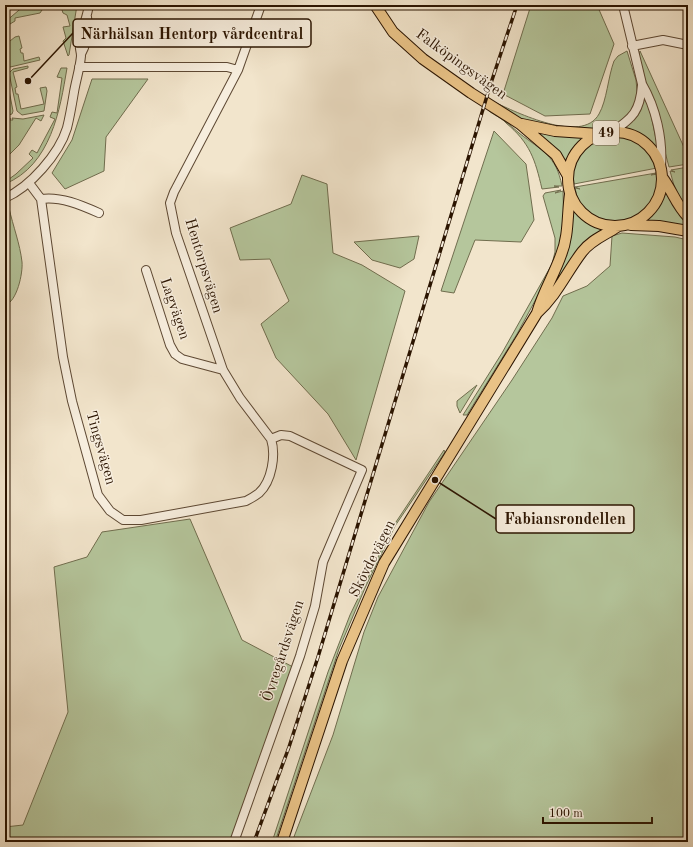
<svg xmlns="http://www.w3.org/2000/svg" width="693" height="847" viewBox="0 0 693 847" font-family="'Old Standard TT',serif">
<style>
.green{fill:#b5c69c;stroke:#706d4e}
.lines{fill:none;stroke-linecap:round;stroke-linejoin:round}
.minor-casing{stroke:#5d4833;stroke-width:10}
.major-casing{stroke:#2b1400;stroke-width:12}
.minor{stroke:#f7eede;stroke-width:8}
.major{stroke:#e9c286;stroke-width:10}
.rail-casing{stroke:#2b1400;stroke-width:3.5}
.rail{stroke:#f7eede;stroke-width:2;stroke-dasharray:6;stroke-linecap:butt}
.labels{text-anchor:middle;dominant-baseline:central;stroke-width:3;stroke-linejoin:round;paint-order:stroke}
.shield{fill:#f7eede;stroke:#685543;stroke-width:1}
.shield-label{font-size:14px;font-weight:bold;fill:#2b1400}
.street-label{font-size:15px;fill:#2b1400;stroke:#f7eede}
.leader{fill:none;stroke:#2b1400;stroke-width:1.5}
.callout-dot{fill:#2b1400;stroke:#f7eede;stroke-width:1.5}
.callout{fill:#f7eede;stroke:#2b1400;stroke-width:1.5}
.callout-label{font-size:16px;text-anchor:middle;font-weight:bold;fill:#2b1400}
</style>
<rect width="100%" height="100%" fill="#f2e5cc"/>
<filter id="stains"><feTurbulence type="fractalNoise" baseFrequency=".005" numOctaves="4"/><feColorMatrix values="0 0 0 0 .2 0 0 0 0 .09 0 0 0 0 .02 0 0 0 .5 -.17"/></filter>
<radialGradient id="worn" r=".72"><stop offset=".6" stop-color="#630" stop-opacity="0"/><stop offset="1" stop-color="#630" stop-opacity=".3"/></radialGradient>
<!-- green -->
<path class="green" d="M25,5H50L44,7L40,13L15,18V21L5,27V22Z
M63,5H77L69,55L68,56L63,41L66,38L63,27L70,26L67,15L63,13L61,7Z
M531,5H597L614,44L590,114L545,116L503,94Z
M19,36L22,48L20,49L21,53H23L24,61L39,57L40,60L6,68L5,51L8,49L5,45L15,37Z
M627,51L636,80L638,102L624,121C594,132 562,132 532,123C518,119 506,109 494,102C516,112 582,145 599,114C607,100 608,77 614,61L618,56Z
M640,51L688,156V164L669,167L649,91L638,60Z
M28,66V68L13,72L17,87L15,88L16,94H18L21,109L44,104L40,88L46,87L47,91L44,111L22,115L17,111L9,73L13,69Z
M61,68H67C60,110 51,165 5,184V182L16,174L33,158L29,154L32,150L37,153L55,119L50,117L52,112L57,113L62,78L57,77Z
M92,79H148L106,137L104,171L65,189L52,173L72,140Z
M5,82L8,85L13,111L12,114L5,116Z
M644,94L651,115L658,149L641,135L624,129C639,117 641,114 644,94Z
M487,109C499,116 509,124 519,133C542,151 556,155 562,186H554L559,187L542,189C535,159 530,143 506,123C501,117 491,114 487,109Z
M44,115L41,121L36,118L19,145L5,159V119H7L6,131L9,129L10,118V120H13L12,118L23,119Z
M494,131L526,164L534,220L521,242L475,240L454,293L441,291Z
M535,131L586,137L577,146L566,165L555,148Z
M610,135C631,135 654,145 657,168L574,184C570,157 584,141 610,135Z
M688,167V213L678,200L670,171L675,172L671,170Z
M656,173L651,175L658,174C668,225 585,244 575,188L580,189L575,187Z
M302,175L327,184L333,253L362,265L405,291L356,460L328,414L276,358L261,324L289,301L270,259L240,260L230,228L291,204Z
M665,187L673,206L688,223V227L642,222L658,205Z
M561,190L555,193L563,191L564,228L555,264L517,334L467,415H463L502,353L552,264L555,252V238L543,196L545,193Z
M573,206L591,223L606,228C577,241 564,271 548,296Z
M9,208C13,226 20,244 22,262C23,273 17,302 5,305V209Z
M622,233L675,237L688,240V842H292L333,735L364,632L378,597L429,502L512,380L552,318L563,296L587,286L610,266L612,236Z
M419,236L414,259L400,268L372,260L354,242Z
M477,385L460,413L457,406V401Z
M444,450L445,452L395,526L365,588L339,649L275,842H272L328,672L350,615L392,528Z
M190,519L242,640L293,667L231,842H5V827L23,825L68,712L54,567L87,557L102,532Z"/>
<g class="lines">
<defs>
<path id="minor" d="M623,5L642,84C656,108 663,139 661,167
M632,46L663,40L688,45
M81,54C87,43 89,30 87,17
M79,67H227L238,70
M612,132C633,118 640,111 642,85
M29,183L41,199L63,357L72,401L98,495L110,511L123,520H141L246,501C250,499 255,496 259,493C272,481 276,455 271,439
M5,198C30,187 59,154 67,128C70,116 72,104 74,92C76,80 80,68 81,56C81,51 79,48 80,44C81,30 87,18 89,5
M41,199C60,196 81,205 99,213
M146,270L170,345L175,354L182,359L223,370
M234,842L300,656L315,606L323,562L362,470L290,436L281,435L271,439L240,398L223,370L176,233L170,203L174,192L238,70L261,5"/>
<path id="major" d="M375,5L393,32L423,59L471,93L520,124L556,155L568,176
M522,124L555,131L599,134
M568 179a47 47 0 1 1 94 0a47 47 0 1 1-94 0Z
M662,177C672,190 676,205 688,217
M631,225L659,226L688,231
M537,313C557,295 566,273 582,252C591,240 605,235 617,227
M282,842L342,661L384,563L537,313C543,292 554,275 561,255C569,236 567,214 570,194"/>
</defs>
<!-- minor casing -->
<use href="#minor" class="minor-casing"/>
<!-- major casing -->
<use href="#major" class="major-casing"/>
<!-- minor -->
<use href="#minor" class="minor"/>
<!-- major -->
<use href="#major" class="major"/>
<defs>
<path id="rail" d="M254,842L289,747L318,657L490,86L517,5"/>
</defs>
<!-- rail casing -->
<use href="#rail" class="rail-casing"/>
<!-- rail -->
<use href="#rail" class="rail"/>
</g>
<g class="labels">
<!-- shield labels -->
<rect class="shield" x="593" y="121" width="26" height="24" rx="3"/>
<g class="shield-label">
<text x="606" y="133">49</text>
</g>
<!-- street labels -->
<g class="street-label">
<text transform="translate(461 65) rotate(36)">Falköpingsvägen</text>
<text transform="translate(203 266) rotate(73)">Hentorpsvägen</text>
<text transform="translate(174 309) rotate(71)">Lagvägen</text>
<text transform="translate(100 448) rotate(74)">Tingsvägen</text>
<text transform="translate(373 559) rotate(-63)">Skövdevägen</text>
<text transform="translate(284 651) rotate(-72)">Övregårdsvägen</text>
</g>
</g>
<!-- callouts -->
<path class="leader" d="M28 81L73 33M435 480L496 519"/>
<g class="callout-dot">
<circle cx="28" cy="81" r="4"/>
<circle cx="435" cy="480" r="4"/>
</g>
<g class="callout">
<rect x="73" y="19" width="238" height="28" rx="4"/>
<rect x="496" y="505" width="138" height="28" rx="4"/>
</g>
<g class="callout-label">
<text x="192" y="39">Närhälsan Hentorp vårdcentral</text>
<text x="565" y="524">Fabiansrondellen</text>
</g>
<!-- margin -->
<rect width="693" height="847" fill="none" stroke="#f2e5cc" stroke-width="20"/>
<rect x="6" y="6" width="681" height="835" fill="none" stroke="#2b1400" stroke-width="2"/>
<rect x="10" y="10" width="673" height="827" fill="none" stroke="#2b1400"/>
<!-- scale -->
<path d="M543 817v6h109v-6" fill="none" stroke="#2b1400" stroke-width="2"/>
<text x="549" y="817" font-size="12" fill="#2b1400" stroke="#f7eede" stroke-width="3" paint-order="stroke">100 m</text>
<rect width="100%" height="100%" filter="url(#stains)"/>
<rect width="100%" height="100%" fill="url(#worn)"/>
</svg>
